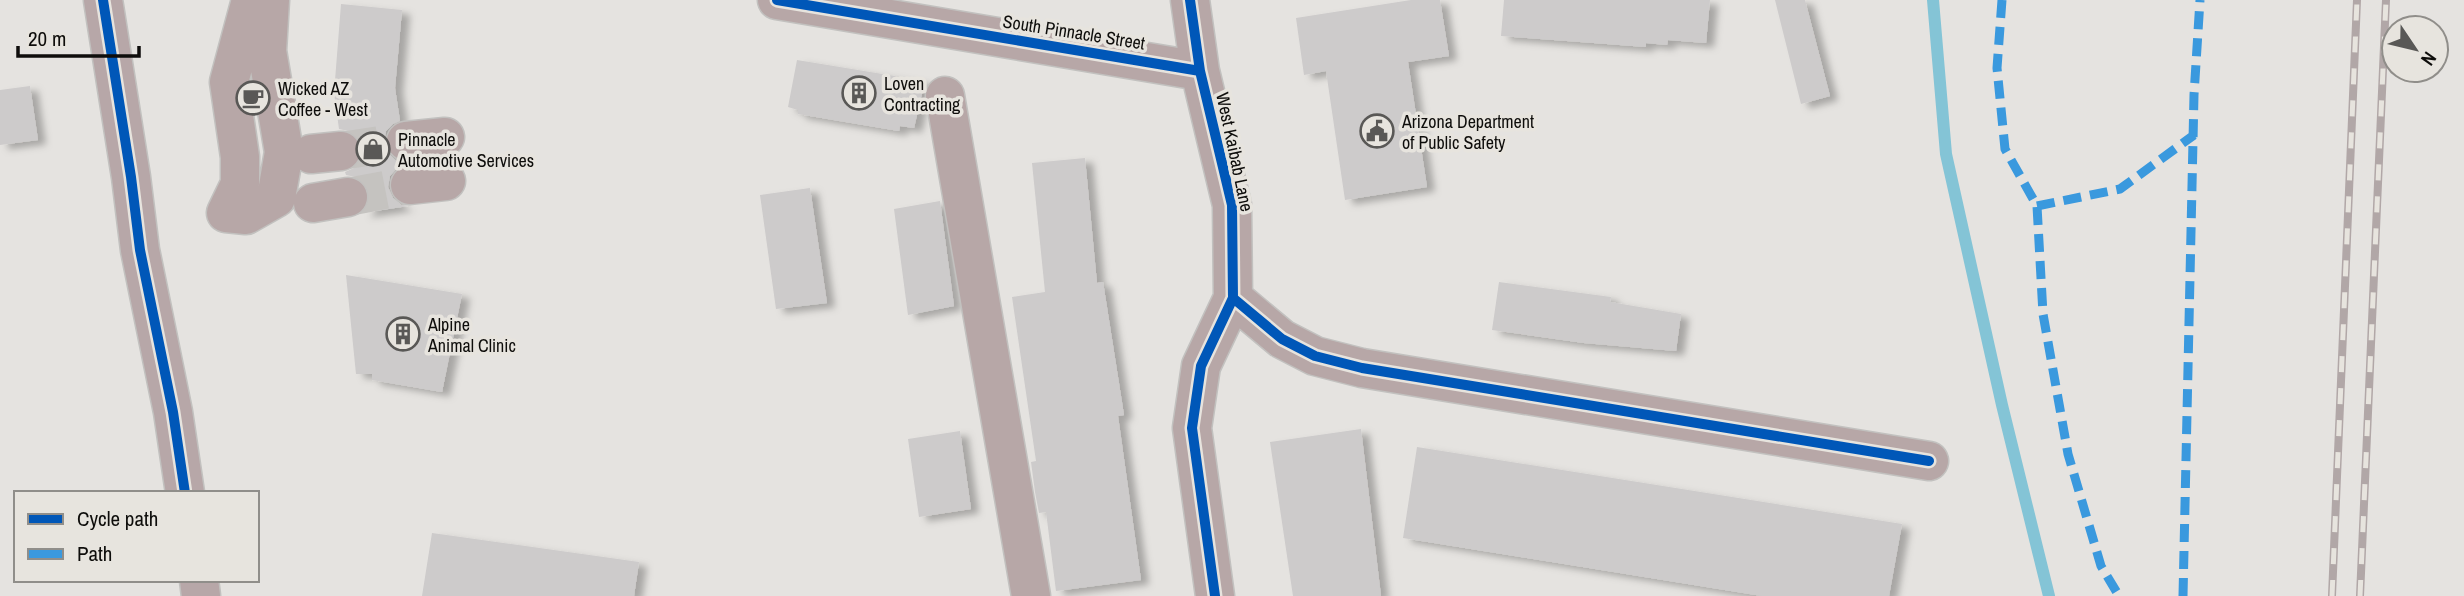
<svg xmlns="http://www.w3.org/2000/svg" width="2464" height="596" viewBox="0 0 2464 596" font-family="'Archivo Narrow',sans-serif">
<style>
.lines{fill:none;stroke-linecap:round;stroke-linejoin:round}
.stream{stroke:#84c4d6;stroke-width:12}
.building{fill:#cdcbcb;filter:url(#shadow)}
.minor-tunnel{stroke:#c5c3c0;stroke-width:38;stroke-dasharray:38 19;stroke-linecap:butt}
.minor-casing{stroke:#c2c1bf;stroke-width:41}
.major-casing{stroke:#c2c1bf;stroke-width:41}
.minor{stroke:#b7a7a7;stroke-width:38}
.major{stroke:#b7a7a8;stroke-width:38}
.rail-casing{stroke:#b1a7a7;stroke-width:8}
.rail{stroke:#e7e4de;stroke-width:5;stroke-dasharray:16;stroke-linecap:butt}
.quiet{stroke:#3a99de;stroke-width:9;stroke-dasharray:18 9;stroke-linecap:butt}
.cycleway-casing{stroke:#e7e4de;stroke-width:15}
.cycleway{stroke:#0057b8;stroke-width:10}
.labels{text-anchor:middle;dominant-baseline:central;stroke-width:7;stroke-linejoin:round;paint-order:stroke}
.street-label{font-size:18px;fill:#0e0d0b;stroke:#e7e4de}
.poi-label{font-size:18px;fill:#0e0d0b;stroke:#e7e4de;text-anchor:start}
</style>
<defs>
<filter id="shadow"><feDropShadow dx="8" dy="4.5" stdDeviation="3.5" flood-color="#0004"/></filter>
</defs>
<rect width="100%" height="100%" fill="#e5e3e0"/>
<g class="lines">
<!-- stream -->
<path class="stream" d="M1933,0L1946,154L2002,405L2049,596"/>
</g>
<!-- building -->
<path class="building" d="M1411,0H1440L1449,56L1408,62L1427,187L1345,200L1326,71L1304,75L1296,18Z
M1504,0H1710L1706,43L1668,40L1667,45L1646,43V47L1501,36Z
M1775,0H1805L1830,96L1801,104Z
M341,4L402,10L395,88L400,121L393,124L386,131L384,143L389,154L396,161L406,163L397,168L390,176L388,187L393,198L401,205L408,206L362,213L369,204V193L364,183L356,177L346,175L345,172L354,168L361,161L363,150L358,138L349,131L339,129L334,93Z
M797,60L925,81L914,128L900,126L899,131L798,114V110L788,107Z
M30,86L38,140L0,145V90Z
M1085,158L1097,283L1103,282L1124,415L1118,416L1141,580L1056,591L1046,512L1039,513L1035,492L1031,462L1036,461L1012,297L1045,292L1032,163Z
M810,188L827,303L776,309L760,195Z
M940,201L954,306L908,315L894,209Z
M346,275L462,294L442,392L372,380V374H356Z
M1499,282L1611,297L1610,302L1681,314L1676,351L1584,343L1492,330Z
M1361,429L1381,596H1293L1270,442Z
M960,431L971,509L919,517L908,439Z
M1417,447L1902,524L1889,596H1762L1403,538Z
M432,533L639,562L634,596H422Z"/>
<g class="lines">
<!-- minor-tunnel -->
<path class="minor-tunnel" d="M341,151L406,141
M348,197L410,185"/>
<defs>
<path id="minor" d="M251,0L229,82L240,157V184L226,213L246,215L276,198L284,152L267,51L270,0
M777,0L1200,71
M1190,0L1200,71L1232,205L1233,298L1201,366L1192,428L1215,596
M945,96L1031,596
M406,141L445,137
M311,154L341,151
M410,185L446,181
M313,203L348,197
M1233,298L1282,339L1315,356L1362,368L1929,461"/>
<path id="major" d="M103,0L131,177L140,250L173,412L185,493
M199,580L201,596"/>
</defs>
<!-- minor casing -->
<use href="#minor" class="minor-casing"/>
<!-- major casing -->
<use href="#major" class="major-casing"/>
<!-- minor -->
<use href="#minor" class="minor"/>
<!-- major -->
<use href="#major" class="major"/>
<defs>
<path id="rail" d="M2332,596L2357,0
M2360,596L2386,0"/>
</defs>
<!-- rail casing -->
<use href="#rail" class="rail-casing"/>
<!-- rail -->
<use href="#rail" class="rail"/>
<!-- quiet -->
<path class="quiet" d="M2002,0L1997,68L2005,149L2037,206L2043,314L2068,454L2101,566L2119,596
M2037,206L2120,189L2194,135
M2183,596L2194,95L2200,0"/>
<defs>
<path id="cycleway" d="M103,0L131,177L140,250L173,412L185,493
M777,0L1200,71
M1190,0L1200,71L1232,205L1233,298L1201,366L1192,428L1215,596
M1233,298L1282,339L1315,356L1362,368L1929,461"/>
</defs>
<!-- cycleway casing -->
<use href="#cycleway" class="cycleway-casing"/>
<!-- cycleway -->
<use href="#cycleway" class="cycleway"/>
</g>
<!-- icons -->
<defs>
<symbol id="building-ring" viewBox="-11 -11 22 22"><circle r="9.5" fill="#e7e4de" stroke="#595856" stroke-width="1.5"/><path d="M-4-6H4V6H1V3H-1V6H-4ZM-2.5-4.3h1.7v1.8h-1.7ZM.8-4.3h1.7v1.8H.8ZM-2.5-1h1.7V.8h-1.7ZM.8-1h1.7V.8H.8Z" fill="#595856"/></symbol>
<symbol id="cafe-ring" viewBox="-11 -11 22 22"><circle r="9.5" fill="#e7e4de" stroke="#595856" stroke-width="1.5"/><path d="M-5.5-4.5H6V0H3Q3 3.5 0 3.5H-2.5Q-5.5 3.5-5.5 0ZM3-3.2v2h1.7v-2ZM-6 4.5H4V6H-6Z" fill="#595856"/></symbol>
<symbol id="civic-ring" viewBox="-11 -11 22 22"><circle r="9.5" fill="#e7e4de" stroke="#595856" stroke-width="1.5"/><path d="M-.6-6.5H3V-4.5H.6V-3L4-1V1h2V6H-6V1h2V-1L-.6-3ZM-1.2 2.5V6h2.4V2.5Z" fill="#595856"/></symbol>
<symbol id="shop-ring" viewBox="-11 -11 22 22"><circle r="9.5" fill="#e7e4de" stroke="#595856" stroke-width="1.5"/><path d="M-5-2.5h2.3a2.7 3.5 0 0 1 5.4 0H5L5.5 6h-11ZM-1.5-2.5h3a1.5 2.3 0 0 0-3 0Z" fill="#595856"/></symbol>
</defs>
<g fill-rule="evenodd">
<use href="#building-ring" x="840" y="74" width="38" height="38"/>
<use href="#cafe-ring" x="234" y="79" width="38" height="38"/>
<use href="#civic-ring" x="1358" y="112" width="38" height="38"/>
<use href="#shop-ring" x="354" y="130" width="38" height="38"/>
<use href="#building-ring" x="384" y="315" width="38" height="38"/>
</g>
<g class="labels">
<!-- street labels -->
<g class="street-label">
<text transform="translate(1074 32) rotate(9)">South Pinnacle Street</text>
<text transform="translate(1235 152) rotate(78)">West Kaibab Lane</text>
</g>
<!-- poi labels -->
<g class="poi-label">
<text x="884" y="83">Loven<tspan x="884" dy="21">Contracting</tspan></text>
<text x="278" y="88">Wicked AZ<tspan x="278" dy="21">Coffee - West</tspan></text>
<text x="1402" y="121">Arizona Department<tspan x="1402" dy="21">of Public Safety</tspan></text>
<text x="398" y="139">Pinnacle<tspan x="398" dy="21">Automotive Services</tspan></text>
<text x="428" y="324">Alpine<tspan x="428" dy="21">Animal Clinic</tspan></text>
</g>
</g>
<!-- legend -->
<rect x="14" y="491" width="245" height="91" fill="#e7e4de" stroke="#908e8a" stroke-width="2"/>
<rect x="28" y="514" width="35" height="10" fill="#0057b8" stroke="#908e8a" stroke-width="2"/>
<text x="77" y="526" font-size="21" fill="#0e0d0b">Cycle path</text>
<rect x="28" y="549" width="35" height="10" fill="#3a99de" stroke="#908e8a" stroke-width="2"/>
<text x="77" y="561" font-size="21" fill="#0e0d0b">Path</text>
<!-- north arrow -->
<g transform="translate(2415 49) rotate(125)"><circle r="33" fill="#e7e4de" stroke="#908e8a" stroke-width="2"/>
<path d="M0-5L12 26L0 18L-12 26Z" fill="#595856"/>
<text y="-10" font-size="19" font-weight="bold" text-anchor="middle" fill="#0e0d0b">N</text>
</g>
<!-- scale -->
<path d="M18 46v10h121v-10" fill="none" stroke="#0e0d0b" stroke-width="3.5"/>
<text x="28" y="46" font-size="21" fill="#0e0d0b" stroke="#e7e4de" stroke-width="5" paint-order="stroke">20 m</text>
</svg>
